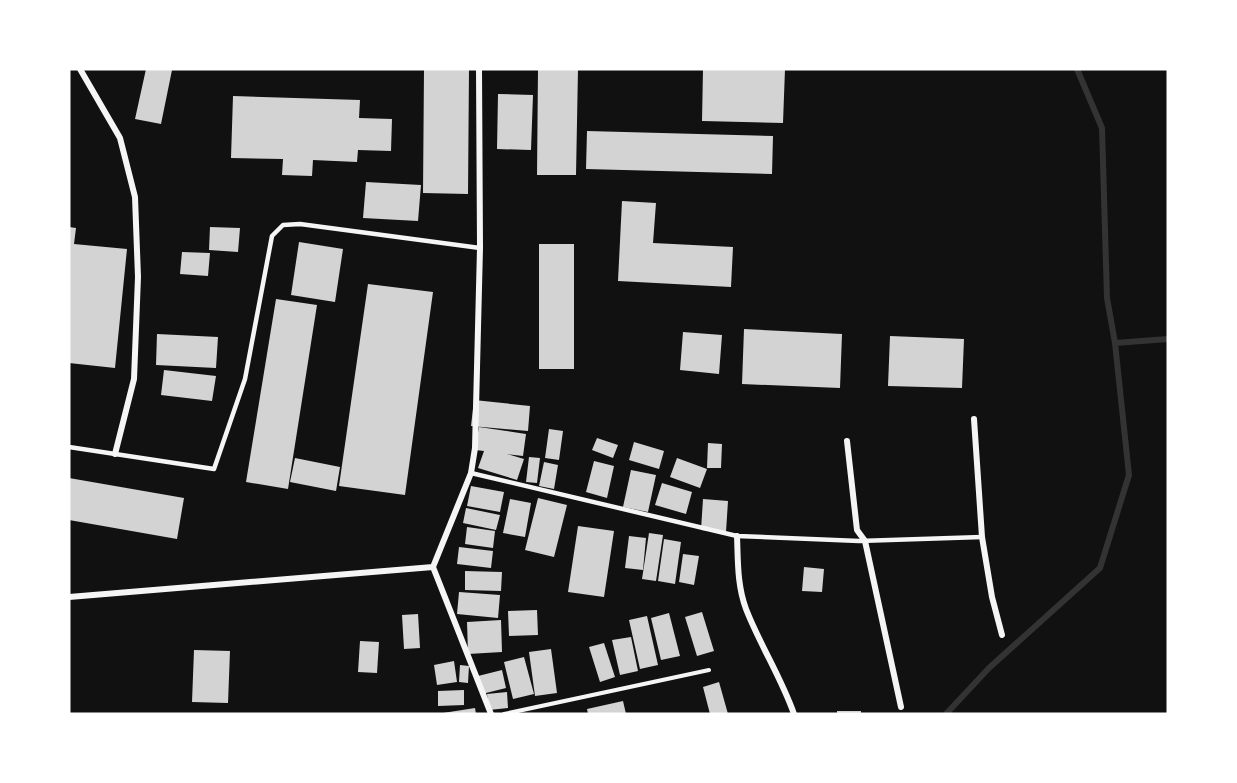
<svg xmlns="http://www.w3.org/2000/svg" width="1237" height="783" viewBox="0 0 1237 783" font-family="'Source Sans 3',sans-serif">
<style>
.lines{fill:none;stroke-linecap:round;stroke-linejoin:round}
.stream{stroke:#333;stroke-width:6}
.building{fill:#d3d3d3}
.path{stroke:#f5f5f5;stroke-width:4}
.service{stroke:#f5f5f5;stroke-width:4.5}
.minor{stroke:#f5f5f5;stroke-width:6}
</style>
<rect width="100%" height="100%" fill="#111"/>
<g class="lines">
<!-- stream -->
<path class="stream" d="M1115,343L1168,339
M946,714L989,668L1100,568L1129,475L1115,343L1107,298L1102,128L1077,69"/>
</g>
<!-- building -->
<path class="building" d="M146,69L172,70L161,124L135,119Z
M424,69H469L468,194L423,193Z
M538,69H578L576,175H537Z
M703,69H785L783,123L702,121Z
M498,94L533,95L531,150L497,149Z
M233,96L360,100L359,118L392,119L391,151L358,150L357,162L313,160L312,176L282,175L283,159L231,158Z
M587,131L773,136L772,174L586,169Z
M366,182L421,185L418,221L363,218Z
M622,201L656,203L653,243L733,247L731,287L618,281Z
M69,227L76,228L74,244L127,249L115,368L69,363Z
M210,227L240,228L238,252L209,250Z
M299,242L343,249L335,302L291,295Z
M539,244H574V369H539Z
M182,252L210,253L208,276L180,274Z
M368,284L433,292L405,495L339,486Z
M276,299L317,305L288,489L246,482Z
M744,329L842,334L840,388L742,384Z
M683,332L722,335L719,374L680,370Z
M157,334L218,337L216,368L156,365Z
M890,336L964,339L962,388L888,386Z
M164,370L216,376L212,401L161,395Z
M474,400L530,406L528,431L471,426Z
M479,427L526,434L523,456L507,454L524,459L517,480L478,468L484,451L475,450Z
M549,429L563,431L559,460L545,458Z
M597,438L618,445L613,458L592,450Z
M634,442L664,451L659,469L629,460Z
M708,443L722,444L721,468H707Z
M529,457L540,458L537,483L526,482Z
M295,458L340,467L336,491L290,482Z
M677,458L707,469L700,488L670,477Z
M594,461L614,466L607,498L586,492Z
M544,462L558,465L554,489L539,486Z
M631,470L656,475L648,512L623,507Z
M69,478L184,498L177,539L69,520Z
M662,483L692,492L686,514L655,505Z
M471,486L504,492L500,512L467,506Z
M538,498L567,505L554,557L525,550Z
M510,499L531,503L525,537L503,533Z
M703,499L728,501L726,532L701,530Z
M466,508L500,515L496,530L463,523Z
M578,526L614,531L604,597L568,592Z
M467,527L495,531L493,548L465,544Z
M649,533L663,535L656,581L642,579Z
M629,536L646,538L643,570L625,568Z
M664,539L681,542L675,584L658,581Z
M459,547L493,551L491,568L457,564Z
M683,554L699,556L694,585L679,582Z
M804,567L824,569L822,592L802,591Z
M465,571L502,572L501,591L465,590Z
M459,592L500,595L498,618L457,614Z
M537,610L538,635L509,636L508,611Z
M702,612L714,651L697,656L685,617Z
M669,613L680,656L661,660L651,618Z
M418,614L420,648L404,649L402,615Z
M647,616L658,665L640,669L629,620Z
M501,620L502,652L468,654L467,622Z
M631,637L638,671L620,675L612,640Z
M360,641L379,642L377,673L358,672Z
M604,643L615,677L600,682L589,647Z
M551,649L557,693L535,696L529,652Z
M194,650L230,651L228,703L192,702Z
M524,657L534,694L513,699L504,662Z
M454,661L457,682L437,685L434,665Z
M460,665L469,666L468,683L459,682Z
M502,670L506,688L482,694L478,676Z
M719,682L728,714H710L703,687Z
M464,690V705L438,706V691Z
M507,692L508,708L489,710L487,694Z
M623,701L626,714H588L587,709Z
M475,708L476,714H443V713Z
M837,711H861V714H837Z"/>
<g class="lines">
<!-- path -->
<path class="path" d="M504,714L709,670"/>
<!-- service -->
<path class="service" d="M69,447L214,469L245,379L272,236L283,225L300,224L480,248
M471,473L737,536L859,541L982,537"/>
<!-- minor -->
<path class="minor" d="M80,69L120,138L135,197L138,277L134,379L115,454
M974,419L982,537L992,597L1002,635
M847,441L857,530L865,541L901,707
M737,536C738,560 737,585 746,609C760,645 781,677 794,714
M433,567L491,714
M69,597L433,567L471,473L475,448L480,248L479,69"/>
</g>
<!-- border -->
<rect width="1237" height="783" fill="none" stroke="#ffffff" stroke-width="141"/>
</svg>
